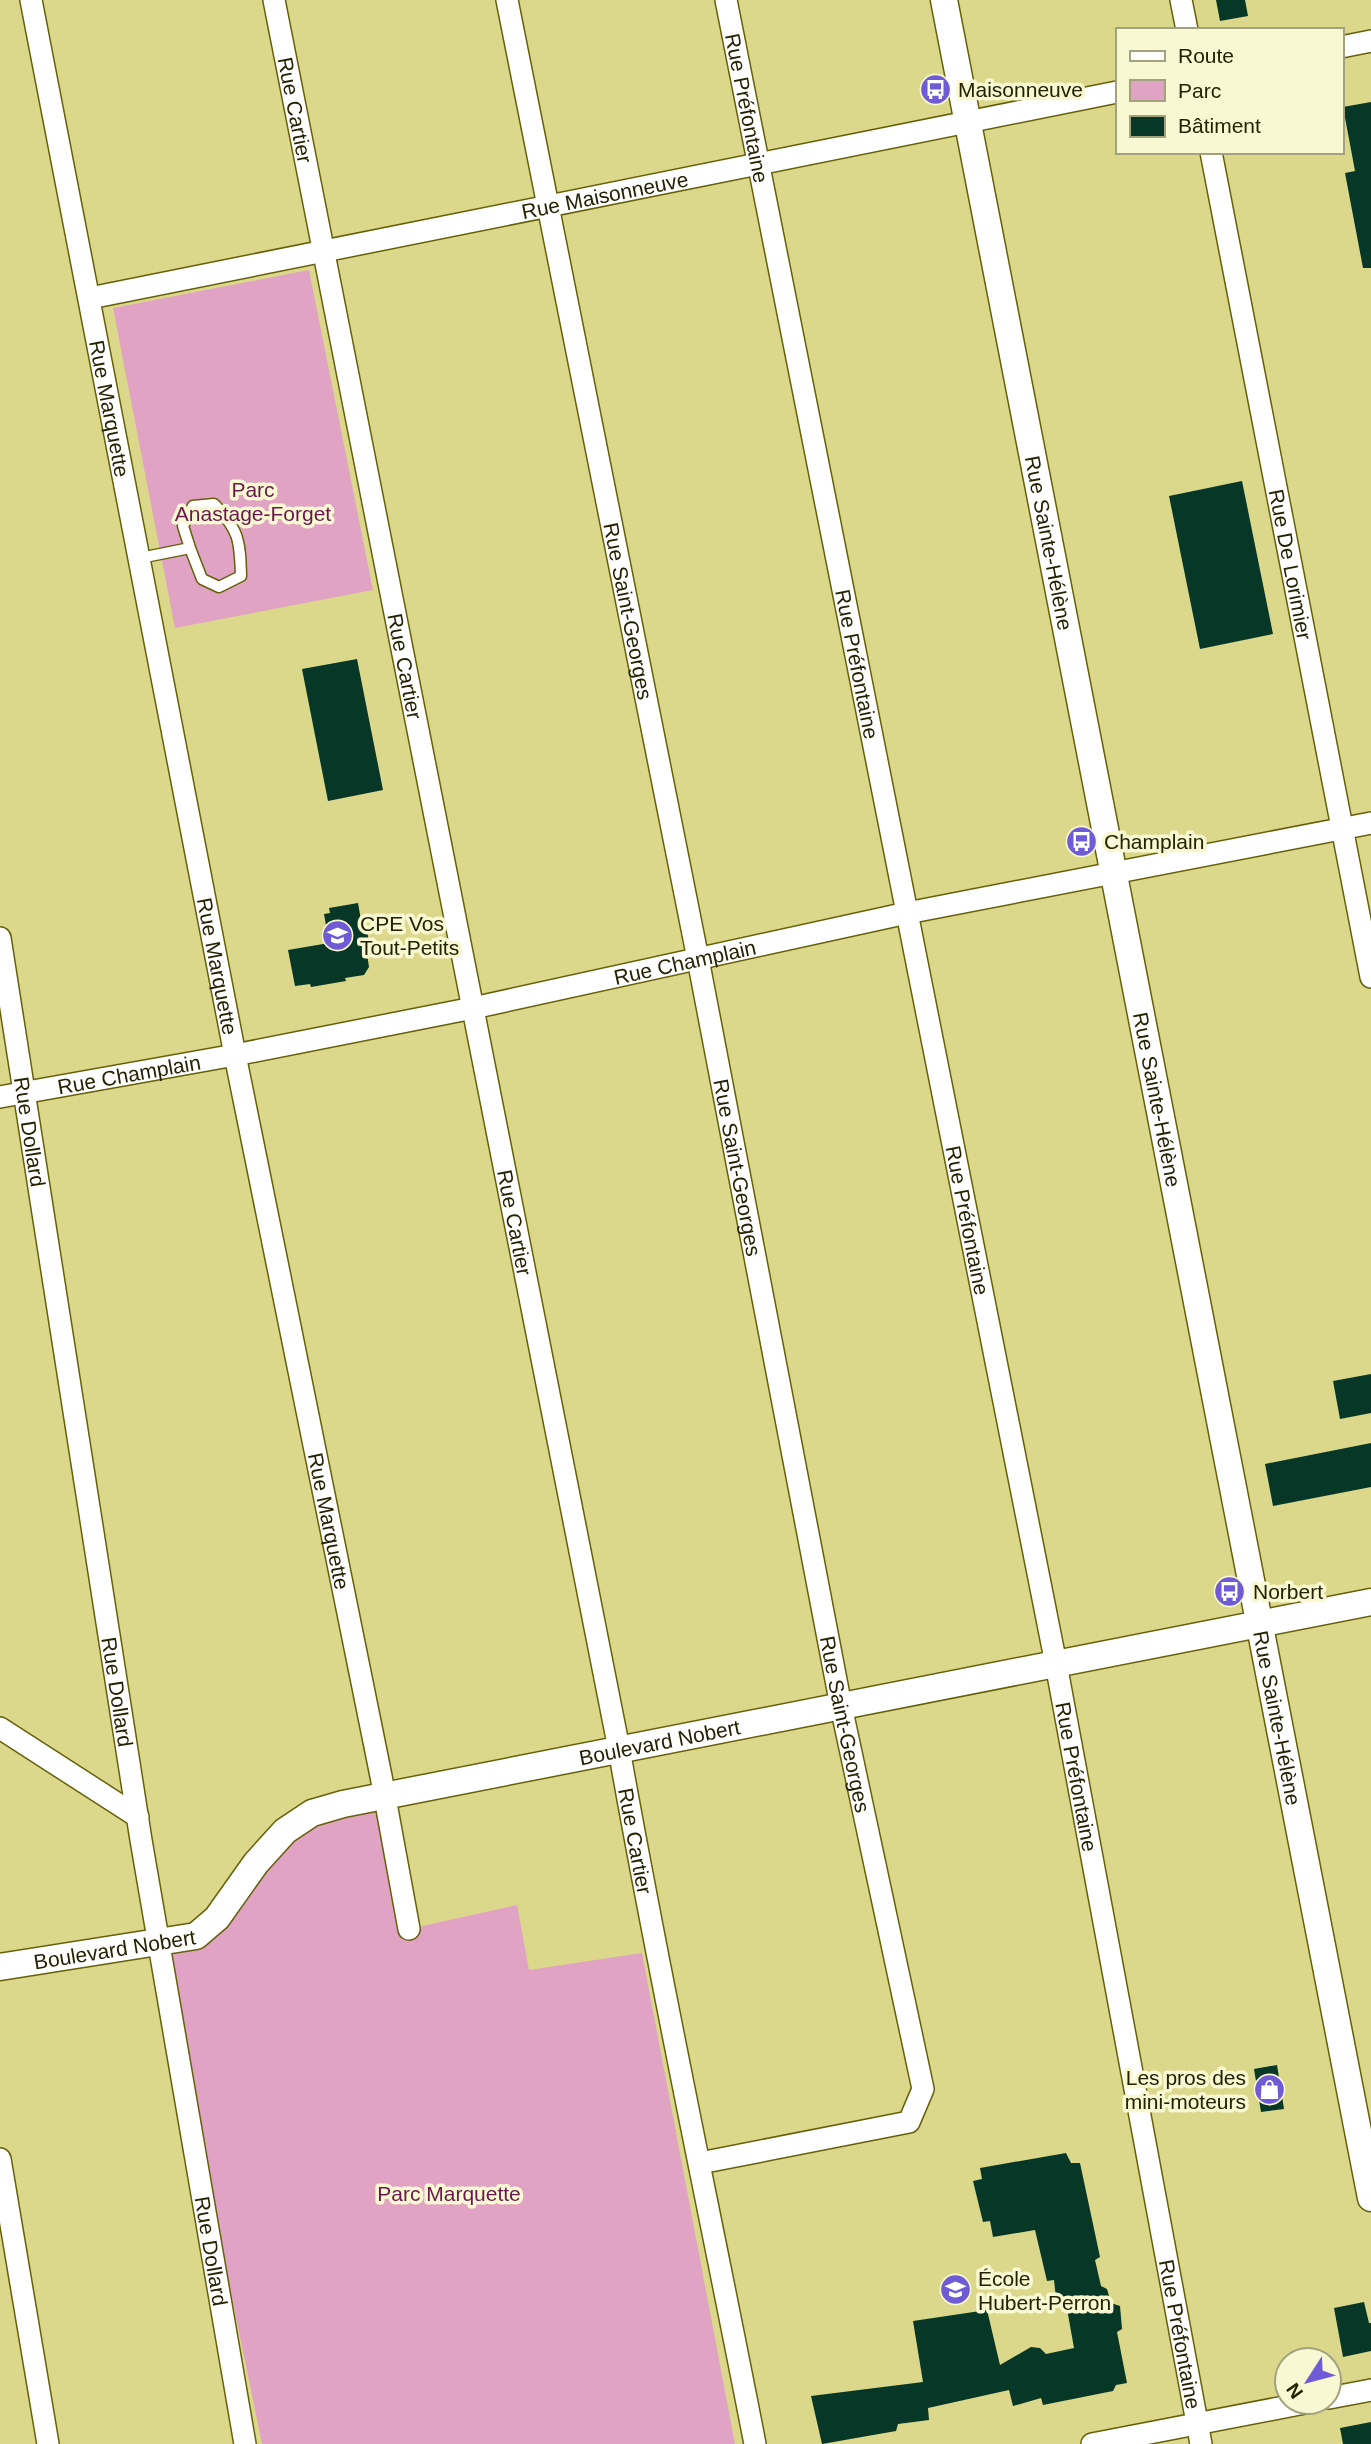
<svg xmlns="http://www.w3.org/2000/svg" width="1371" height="2444" viewBox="0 0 1371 2444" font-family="Arial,sans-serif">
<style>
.green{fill:#e0a3c3}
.building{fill:#063727}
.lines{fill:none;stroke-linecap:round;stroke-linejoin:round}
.service-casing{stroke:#65600a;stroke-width:13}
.minor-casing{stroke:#65600a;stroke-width:24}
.tertiary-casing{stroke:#65600a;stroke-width:29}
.service{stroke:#fff;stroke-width:10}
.minor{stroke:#fff;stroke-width:21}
.tertiary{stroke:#fff;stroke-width:26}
.labels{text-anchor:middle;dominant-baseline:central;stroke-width:7;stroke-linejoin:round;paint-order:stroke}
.poi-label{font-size:21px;fill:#242202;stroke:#f8f8d2;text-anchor:start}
.street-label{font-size:21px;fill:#242202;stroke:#f8f8d2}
.park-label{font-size:21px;fill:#6a194c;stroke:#f8f8d2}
</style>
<rect width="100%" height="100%" fill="#dcd88b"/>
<!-- green -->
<path class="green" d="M309,270L373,590L175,628L113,308Z
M384,1795L409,1929L517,1905L529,1970L642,1953L735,2444H262L159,1942L207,1935L279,1847L343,1804Z"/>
<!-- building -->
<path class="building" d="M1216,0H1245L1248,16L1220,21Z
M1371,102V268H1363L1345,173L1355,171L1343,107Z
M1242,481L1273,634L1200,649L1169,496Z
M357,659L383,790L328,801L302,669Z
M358,903L361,920L365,919L371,953L367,954L369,967L364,975L345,978L346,981L311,987L310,984L295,986L288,950L329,943L324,914L330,913L329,908Z
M1371,1374V1413L1340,1419L1333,1381Z
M1371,1443V1487L1273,1506L1265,1464Z
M1277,2065L1284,2109L1261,2112L1254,2069Z
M1066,2153L1071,2163H1080L1100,2257L1095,2260L1101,2286L1107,2289L1111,2303L1120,2306L1122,2329L1117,2332L1127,2383L1116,2385L1113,2391L1043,2405L1041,2398L1013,2406L1009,2390L928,2408L929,2420L898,2424L896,2431L822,2444L811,2396L923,2382L913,2321L987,2310L1000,2365L1031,2347L1040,2348L1046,2354L1074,2348L1066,2303L1057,2306L1054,2280L1047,2281L1035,2230L993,2237L990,2221L983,2222L973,2181L982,2179L980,2168Z
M1364,2302L1369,2323H1371V2351L1343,2357L1334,2308Z
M1371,2422V2444H1343L1340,2428Z"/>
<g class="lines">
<defs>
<path id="service" d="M140,558L190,548L202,579L219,587L241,576C240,540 239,530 214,504L193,506L183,526L190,548"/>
<g id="minor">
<path id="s1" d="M31,0L235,1055L381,1776L409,1929"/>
<path id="s2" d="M274,0L619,1749C660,1982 710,2212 755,2444"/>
<path id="s3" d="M507,0L698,959L841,1706L923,2089L909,2122L700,2163"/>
<path id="s4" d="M726,0L1056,1664L1201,2444"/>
<path d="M1181,0L1187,30"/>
<path d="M1341,47L1371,41"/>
<path id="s5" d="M1211,152L1371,977"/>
<path id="s6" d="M90,298L1117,92"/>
<path id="s7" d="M0,938L141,1840L245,2444"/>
<path id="s8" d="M0,1097L235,1055L473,1008L907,913L1371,823"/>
<path d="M0,1728L138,1817"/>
<path d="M0,2159L48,2444"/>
<path d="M1329,2398L1371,2390"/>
<path d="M1092,2444L1310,2402"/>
</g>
<g id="tertiary">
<path id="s9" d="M944,0L1371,2198"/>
<path id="s10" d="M0,1967L196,1936L217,1918L256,1863L285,1831L312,1813L343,1804L1371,1602"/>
</g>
</defs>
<!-- service casing -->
<use href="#service" class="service-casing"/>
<!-- minor casing -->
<use href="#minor" class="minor-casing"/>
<!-- tertiary casing -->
<use href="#tertiary" class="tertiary-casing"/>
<!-- service -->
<use href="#service" class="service"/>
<!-- minor -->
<use href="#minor" class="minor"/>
<!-- tertiary -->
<use href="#tertiary" class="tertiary"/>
</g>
<!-- icons -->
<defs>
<symbol id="bus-disc" viewBox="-11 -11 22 22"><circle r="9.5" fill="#6e5bd5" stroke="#f8f8d2"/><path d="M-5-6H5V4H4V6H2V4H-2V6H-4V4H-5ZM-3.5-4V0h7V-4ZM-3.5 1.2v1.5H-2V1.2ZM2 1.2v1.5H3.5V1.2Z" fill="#fff"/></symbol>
<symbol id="school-disc" viewBox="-11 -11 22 22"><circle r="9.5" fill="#6e5bd5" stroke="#f8f8d2"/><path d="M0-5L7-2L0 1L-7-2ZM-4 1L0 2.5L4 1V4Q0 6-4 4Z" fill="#fff"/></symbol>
<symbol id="shop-disc" viewBox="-11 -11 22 22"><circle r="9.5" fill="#6e5bd5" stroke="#f8f8d2"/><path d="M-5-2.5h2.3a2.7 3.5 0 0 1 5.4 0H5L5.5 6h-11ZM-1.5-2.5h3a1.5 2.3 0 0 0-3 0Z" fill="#fff"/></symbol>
</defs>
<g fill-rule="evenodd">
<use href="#bus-disc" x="918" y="72" width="35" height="35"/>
<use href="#bus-disc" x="1064" y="824" width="35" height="35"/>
<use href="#school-disc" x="320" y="918" width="35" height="35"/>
<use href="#bus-disc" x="1212" y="1574" width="35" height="35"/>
<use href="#shop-disc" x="1252" y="2072" width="35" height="35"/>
<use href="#school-disc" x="938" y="2272" width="35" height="35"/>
</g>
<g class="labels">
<!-- poi labels -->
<g class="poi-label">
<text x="958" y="89">Maisonneuve</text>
<text x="1104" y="841">Champlain</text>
<text x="360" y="923">CPE Vos<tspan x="360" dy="24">Tout-Petits</tspan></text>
<text x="1253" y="1591">Norbert</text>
<text x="1246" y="2077" text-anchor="end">Les pros des<tspan x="1246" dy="24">mini-moteurs</tspan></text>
<text x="978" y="2278">École<tspan x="978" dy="24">Hubert-Perron</tspan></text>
</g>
<!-- street labels -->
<g class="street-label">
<text stroke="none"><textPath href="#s2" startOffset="112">Rue Cartier</textPath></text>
<text stroke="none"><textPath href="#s4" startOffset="110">Rue Préfontaine</textPath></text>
<text stroke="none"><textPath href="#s6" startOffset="525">Rue Maisonneuve</textPath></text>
<text stroke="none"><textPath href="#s1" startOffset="416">Rue Marquette</textPath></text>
<text stroke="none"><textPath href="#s9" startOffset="553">Rue Sainte-Hélène</textPath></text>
<text stroke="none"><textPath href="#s5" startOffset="420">Rue De Lorimier</textPath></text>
<text stroke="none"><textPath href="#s3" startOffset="623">Rue Saint-Georges</textPath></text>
<text stroke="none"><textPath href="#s4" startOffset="677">Rue Préfontaine</textPath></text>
<text stroke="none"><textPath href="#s2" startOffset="679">Rue Cartier</textPath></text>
<text stroke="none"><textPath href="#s8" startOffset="698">Rue Champlain</textPath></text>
<text stroke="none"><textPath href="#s1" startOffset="984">Rue Marquette</textPath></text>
<text stroke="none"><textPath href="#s8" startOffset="131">Rue Champlain</textPath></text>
<text stroke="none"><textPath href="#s9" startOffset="1120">Rue Sainte-Hélène</textPath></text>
<text stroke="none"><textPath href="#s7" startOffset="196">Rue Dollard</textPath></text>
<text stroke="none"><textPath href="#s3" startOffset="1190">Rue Saint-Georges</textPath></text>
<text stroke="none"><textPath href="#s4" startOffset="1244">Rue Préfontaine</textPath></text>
<text stroke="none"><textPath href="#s2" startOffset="1246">Rue Cartier</textPath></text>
<text stroke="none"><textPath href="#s1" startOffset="1550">Rue Marquette</textPath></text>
<text stroke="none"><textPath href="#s7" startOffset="763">Rue Dollard</textPath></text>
<text stroke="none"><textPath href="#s9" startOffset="1750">Rue Sainte-Hélène</textPath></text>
<text stroke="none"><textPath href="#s3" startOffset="1757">Rue Saint-Georges</textPath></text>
<text stroke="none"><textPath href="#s10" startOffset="724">Boulevard Nobert</textPath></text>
<text stroke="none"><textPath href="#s4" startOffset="1811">Rue Préfontaine</textPath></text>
<text stroke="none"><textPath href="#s2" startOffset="1876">Rue Cartier</textPath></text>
<text stroke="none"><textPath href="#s10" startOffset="116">Boulevard Nobert</textPath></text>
<text stroke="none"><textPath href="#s7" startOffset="1330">Rue Dollard</textPath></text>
<text stroke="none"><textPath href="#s4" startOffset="2378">Rue Préfontaine</textPath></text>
</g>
<!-- park labels -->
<g class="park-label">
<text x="253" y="489">Parc<tspan x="253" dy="24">Anastage-Forget</tspan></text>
<text x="449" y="2193">Parc Marquette</text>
</g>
</g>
<!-- legend -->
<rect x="1116" y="28" width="228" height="126" fill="#f8f8d2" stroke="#a3a27f" stroke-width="2"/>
<rect x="1130" y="51" width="35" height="10" fill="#ffffff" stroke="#a3a27f" stroke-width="2"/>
<text x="1178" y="63" font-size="21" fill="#242202">Route</text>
<rect x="1130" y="80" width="35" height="21" fill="#e0a3c3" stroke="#a3a27f" stroke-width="2"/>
<text x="1178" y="98" font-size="21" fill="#242202">Parc</text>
<rect x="1130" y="116" width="35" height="21" fill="#063727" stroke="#a3a27f" stroke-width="2"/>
<text x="1178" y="133" font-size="21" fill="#242202">Bâtiment</text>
<!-- north arrow -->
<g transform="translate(1308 2381) rotate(234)"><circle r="33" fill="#f8f8d2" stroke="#a3a27f" stroke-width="2"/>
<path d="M0-5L12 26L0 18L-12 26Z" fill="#6e5bd5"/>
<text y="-10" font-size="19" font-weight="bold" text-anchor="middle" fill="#242202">N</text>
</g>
</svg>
